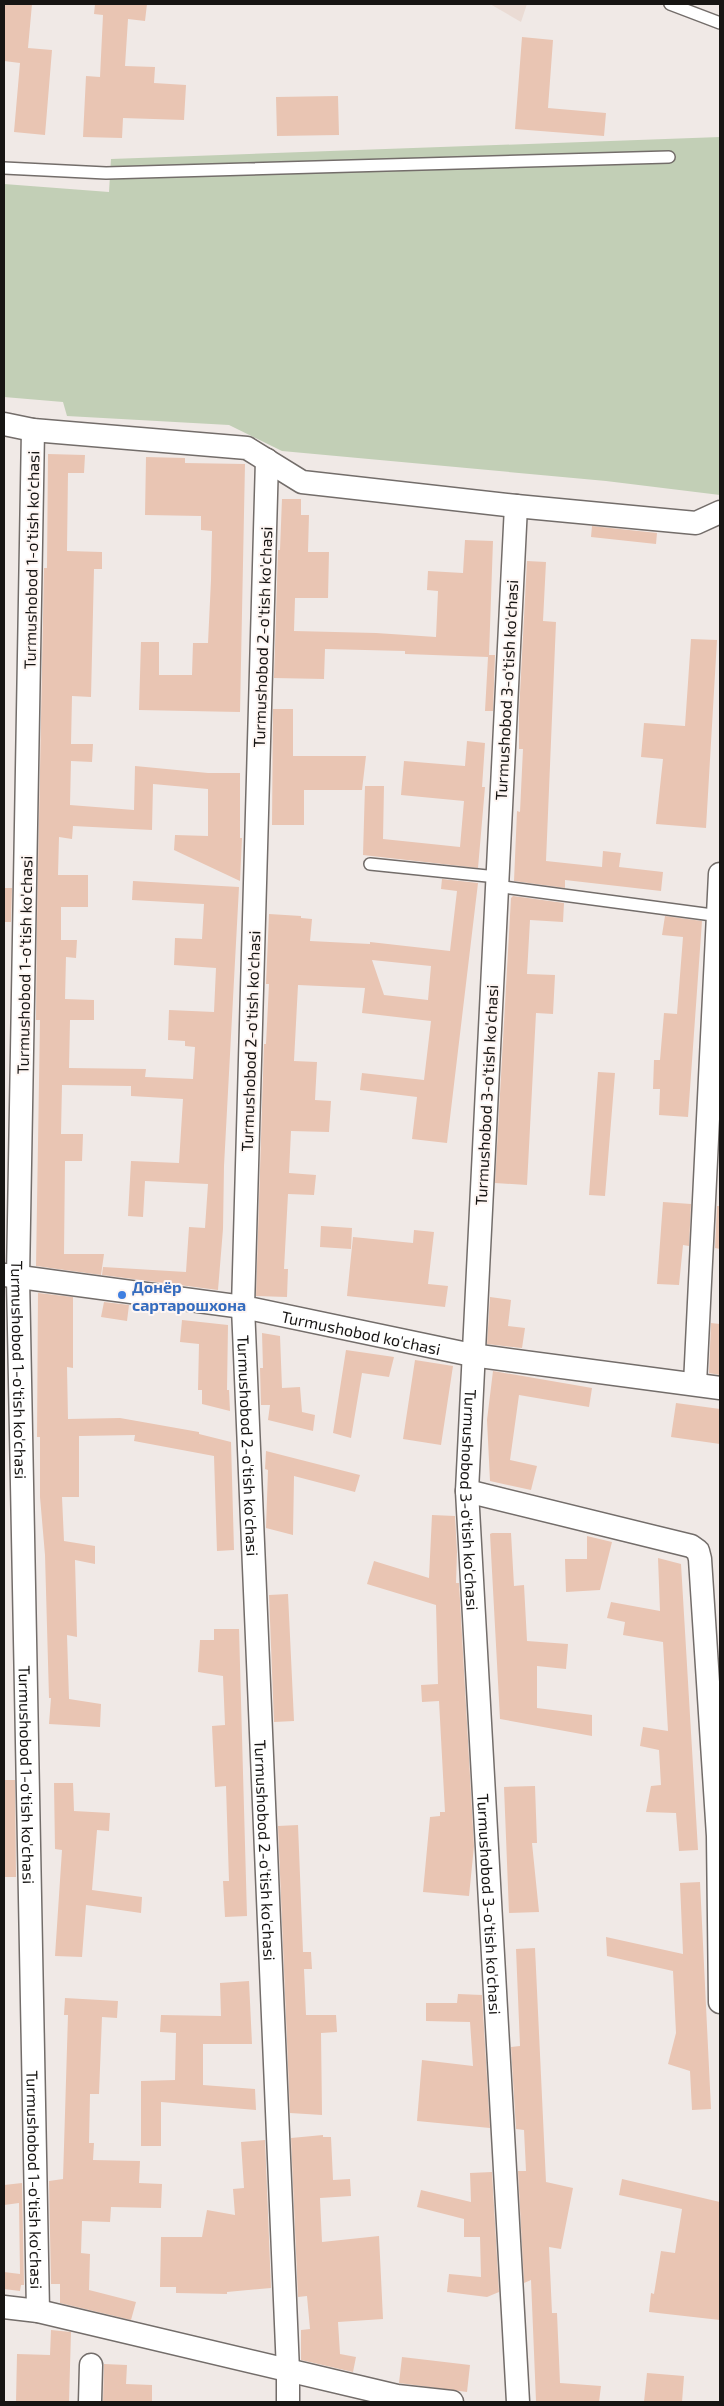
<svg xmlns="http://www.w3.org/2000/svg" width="724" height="2406" viewBox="0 0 724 2406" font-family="'Exo 2',sans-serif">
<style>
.built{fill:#eadbd4}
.green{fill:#c2cfb6}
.building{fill:#e9c5b3;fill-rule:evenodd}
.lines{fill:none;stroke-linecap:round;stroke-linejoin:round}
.service-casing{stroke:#736d6a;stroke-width:14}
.minor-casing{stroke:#736d6a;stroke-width:25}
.service{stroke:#fff;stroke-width:11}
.minor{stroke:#fff;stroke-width:22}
.shop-dot{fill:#3f7fe0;stroke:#fef6f3;stroke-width:2}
.labels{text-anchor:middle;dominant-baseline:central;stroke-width:4;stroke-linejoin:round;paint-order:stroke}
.street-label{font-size:16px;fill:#171513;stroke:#fef6f3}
.shop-label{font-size:16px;font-weight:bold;fill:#366cbe;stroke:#fef6f3;text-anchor:start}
</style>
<rect width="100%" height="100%" fill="#f0e9e6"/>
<!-- built -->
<path class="built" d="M490,4H527L521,22Z"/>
<!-- green -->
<path class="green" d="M720,137V495L606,481L282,451L229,425L67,416L63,402L4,397V184L109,192L111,159Z"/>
<!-- building -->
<path class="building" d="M4,4H32L28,48L52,50L45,135L14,132L20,63L4,61Z
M95,4H147L145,21L128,19L125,66L155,67L154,83L186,85L184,120L123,118L122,138L83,137L86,76L100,77L103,15L94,14Z
M522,37L553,40L548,108L606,113L604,136L515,129Z
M338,96L339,135L277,136L276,97Z
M48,454L85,455L84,473H68L67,551L102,552V569H94L91,697L72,696L71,744H93L92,762L71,761L70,805L134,810L135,766L208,773H240V838H242L240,881L174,850L175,835L208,836V789L153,784L152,830L73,826L72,839L59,837L58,875H88V907H61V940H77L76,958L66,957L65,999L94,1000V1020H70L69,1068L146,1069L145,1077L193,1079L195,1047L185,1046V1041L168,1040L169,1010L214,1012L216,968L174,965L175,938L202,939L204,904L132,900L133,881L239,887L224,1166L223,1229L218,1290L102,1275L103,1267L186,1272L189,1227L205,1228L208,1184L145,1181L143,1217L128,1216L131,1161L179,1163L183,1099L131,1096V1086L62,1085L61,1134H83L82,1161H65L64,1254H104L101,1275L36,1266L40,1020H36L37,921L44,568H47Z
M146,457L185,458V463L245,464L240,712L139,710L141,642H159V675H192L193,643H208L211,580L212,531L201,530V516L145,515Z
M282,499H301V515H309L308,552H329L328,598H295L294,631L376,633L436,637L438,591L427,590L428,571L463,573L465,540L493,541L489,655H495L493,711H485L488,657L405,654V651L325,649L324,679L274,678L278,550H280Z
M592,526L657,533L656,544L591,537Z
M527,561L546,562L543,621L556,622L546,861L602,867L603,851L621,853L619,867L663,872L661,891L565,880V888L514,881L517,811L520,812L523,749H519V712Z
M691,639L717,640L706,828L656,824L663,759L641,757L644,723L685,726Z
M273,709H293V756H366L362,790H304V825H272Z
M467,741L485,743L482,787H485L478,868L363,855L365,786H384L383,839L460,847L464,801L401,795L404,761L465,766Z
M442,879L478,883L447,1143L412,1139L417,1097L360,1090L362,1073L424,1080L431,1021L362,1013L365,988L298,985L294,1061L317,1062L315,1100L331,1101L329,1132L291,1131L289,1173L316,1175L314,1195L288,1194L284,1269H288L287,1297L256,1296L264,1044H266L269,984H266L269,914L301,916V918L312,919L310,941L370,944V942L450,951L457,891L441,889ZM372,960L431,966L428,1000L384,995Z
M4,888H12L11,922H4Z
M513,896L564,903L563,922L530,920L527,974L555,975L553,1014L536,1013L527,1185L495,1183L511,898Z
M665,916L702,921L688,1117L659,1115L660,1089H653L654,1060H660L664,1013L677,1014L683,937L662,935Z
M598,1072L615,1073L605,1196L589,1195Z
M663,1202L691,1204L689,1246L683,1245L679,1285L657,1284Z
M717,1206H720V1249L715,1248Z
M321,1226L352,1228L351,1249L320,1247Z
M414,1230L434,1232L428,1284L448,1286L445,1307L347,1296L353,1237L413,1243Z
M38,1293L73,1297V1368L67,1367L68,1419L120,1418L199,1432V1434L231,1442L234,1550L217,1551L214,1456L134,1441L135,1435L79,1436V1497H62L64,1541L95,1546V1564L75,1560L77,1637L67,1635L69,1699L101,1704L100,1727L49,1724L51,1698H49L45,1555L40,1497V1437H37Z
M490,1297L511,1300L508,1326L525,1328L522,1348L487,1344Z
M104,1302L129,1305L127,1321L101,1317Z
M182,1320L228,1325L227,1390H229L230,1411L202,1404V1390H198L199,1344L180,1342Z
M711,1323L720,1324V1375L709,1373Z
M262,1333L280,1336L282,1388L300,1387L302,1412L315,1415L313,1431L268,1420L270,1405H261L260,1368H263Z
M346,1350L394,1357L389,1377L362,1373L351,1438L333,1433Z
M415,1360L453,1366L441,1445L403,1439Z
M493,1371L592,1388L589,1407L519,1395L510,1460L537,1466L531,1490L490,1481L487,1420Z
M676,1403L720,1409V1444L671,1437Z
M266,1451L360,1475L355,1492L294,1476L293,1535L266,1528L268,1470L265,1469Z
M432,1515L455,1516L457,1552L456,1583H459L474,1846L469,1896L423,1892L430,1817L440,1816V1812H445L439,1701L422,1702L421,1685L438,1684L436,1605L367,1584L374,1561L429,1578Z
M492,1533H511L514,1586L524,1585L527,1641L568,1644L566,1669L537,1666V1708L592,1715V1736L500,1719L490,1534Z
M587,1536L612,1542L600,1590L566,1592L565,1559H587Z
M658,1558L681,1564L698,1850L679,1851L676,1813L646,1812L651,1786L661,1785L659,1750L640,1746L643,1727L668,1731L663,1642L623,1635L625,1622L607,1618L611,1602L660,1611Z
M288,1594L294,1721L274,1722L269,1595Z
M214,1629H239L247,1916L225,1917L223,1881H229L226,1786L215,1787L212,1726L225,1725L223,1676L198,1672L200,1640H214Z
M4,1780H15L16,1877H4Z
M54,1783H73L74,1811L110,1813L109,1831L97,1830L92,1890L142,1897L141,1913L86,1905L82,1957L55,1956L62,1850L55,1849Z
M535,1786L537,1843H532L539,1912L509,1913L504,1787Z
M298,1825L303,1952H311L312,1969H304L306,2015H336L337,2032L321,2033L322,2115L290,2113L278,1826Z
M700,1882L711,2109L692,2110L690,2071L668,2064L676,2033L673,1971L607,1956L606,1937L683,1954L680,1883Z
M535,1948L546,2182L573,2188L561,2249L549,2247L552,2313H557L560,2383L601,2386L599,2402L536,2401L531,2280L524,2283L518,2171H526L524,2130L516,2129L511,2047L520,2046L516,1949Z
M249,1981L252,2044H203V2085L255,2089L256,2110L161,2102V2146H141V2081L175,2080L176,2033L160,2032L161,2015L221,2016L220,1983Z
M458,1994L482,1995L490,2128L417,2121L422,2060L473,2066L470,2022L426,2021V2003H457Z
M65,1998L118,2001L117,2018L102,2017L99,2094H90L89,2143H94L93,2160L140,2161L139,2183L162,2184L161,2208L111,2207L110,2222L82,2221L81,2253L90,2254L89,2290L136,2302L131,2320L60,2303V2284H51L49,2181L63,2179L68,2015H64Z
M323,2135V2137H331L333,2180L350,2179L351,2196L320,2198L322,2242L379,2236L383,2319L338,2322L340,2354L356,2357L353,2372L301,2360V2330L310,2329L307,2296L298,2297L291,2138Z
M265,2140L271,2288L227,2292V2294L176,2293V2287H160L161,2237H202L207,2210L235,2215L233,2189L244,2188L241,2142Z
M492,2172L499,2292L487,2297L447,2292L449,2274L481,2277L480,2237H464V2219L417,2207L421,2190L471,2202L470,2173Z
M622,2179L720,2202V2320L649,2312L651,2293L654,2294L661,2251L675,2253L682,2209L619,2195Z
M22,2183L24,2285H21L20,2291L4,2289V2272L20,2274L19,2203L4,2205V2185Z
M51,2330L71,2332L69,2402H16L17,2354L50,2355Z
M402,2357L470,2365L467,2392L399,2383Z
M104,2364L127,2365L126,2384L152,2385V2402H103Z
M647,2373L684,2376L682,2402H644Z"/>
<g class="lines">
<defs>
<path id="service" d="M670,4L720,23
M4,168L106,173L669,157
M370,864L497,877
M496,886L720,916"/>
<g id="minor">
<path d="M4,424L33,430L247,448L302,482L516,506L696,523L720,512"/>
<path id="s1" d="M33,430L18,1277L38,2311"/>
<path id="s2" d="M267,460L243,1307L288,2371V2402"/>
<path id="s3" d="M516,506L467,1491L518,2402"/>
<path id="s4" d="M5,1275L243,1307L472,1355L720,1388"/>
<path d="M695,1384L720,874"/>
<path d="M467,1491L691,1546L698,1551L700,1559L718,1836L720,2002"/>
<path d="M4,2307L38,2311L397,2396L452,2402"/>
<path d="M90,2402L91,2365"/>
</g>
</defs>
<!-- service casing -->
<use href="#service" class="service-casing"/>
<!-- minor casing -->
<use href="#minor" class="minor-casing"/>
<!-- service -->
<use href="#service" class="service"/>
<!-- minor -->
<use href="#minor" class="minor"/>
</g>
<!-- markers -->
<circle class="shop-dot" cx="122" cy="1295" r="5"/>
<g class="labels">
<!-- street labels -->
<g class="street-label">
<text transform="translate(31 560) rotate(-89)">Turmushobod 1-o'tish ko'chasi</text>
<text transform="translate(262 637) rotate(-88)">Turmushobod 2-o'tish ko'chasi</text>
<text transform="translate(506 690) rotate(-87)">Turmushobod 3-o'tish ko'chasi</text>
<text transform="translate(24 965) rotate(-89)">Turmushobod 1-o'tish ko'chasi</text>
<text transform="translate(250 1041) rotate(-88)">Turmushobod 2-o'tish ko'chasi</text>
<text transform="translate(486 1095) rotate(-87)">Turmushobod 3-o'tish ko'chasi</text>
<text stroke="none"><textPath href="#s4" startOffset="361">Turmushobod ko'chasi</textPath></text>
<text stroke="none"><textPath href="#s1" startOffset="940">Turmushobod 1-o'tish ko'chasi</textPath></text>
<text stroke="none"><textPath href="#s2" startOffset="986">Turmushobod 2-o'tish ko'chasi</textPath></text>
<text stroke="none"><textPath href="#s3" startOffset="995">Turmushobod 3-o'tish ko'chasi</textPath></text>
<text stroke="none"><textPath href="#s1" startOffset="1345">Turmushobod 1-o'tish ko'chasi</textPath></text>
<text stroke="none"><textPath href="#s2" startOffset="1391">Turmushobod 2-o'tish ko'chasi</textPath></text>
<text stroke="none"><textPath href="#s3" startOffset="1400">Turmushobod 3-o'tish ko'chasi</textPath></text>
<text stroke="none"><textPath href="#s1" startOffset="1750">Turmushobod 1-o'tish ko'chasi</textPath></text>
</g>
<!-- shop labels -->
<g class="shop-label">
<text x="132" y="1286">Донёр<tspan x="132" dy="18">сартарошхона</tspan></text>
</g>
</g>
<!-- border -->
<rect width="724" height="2406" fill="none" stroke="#171513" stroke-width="10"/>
</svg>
